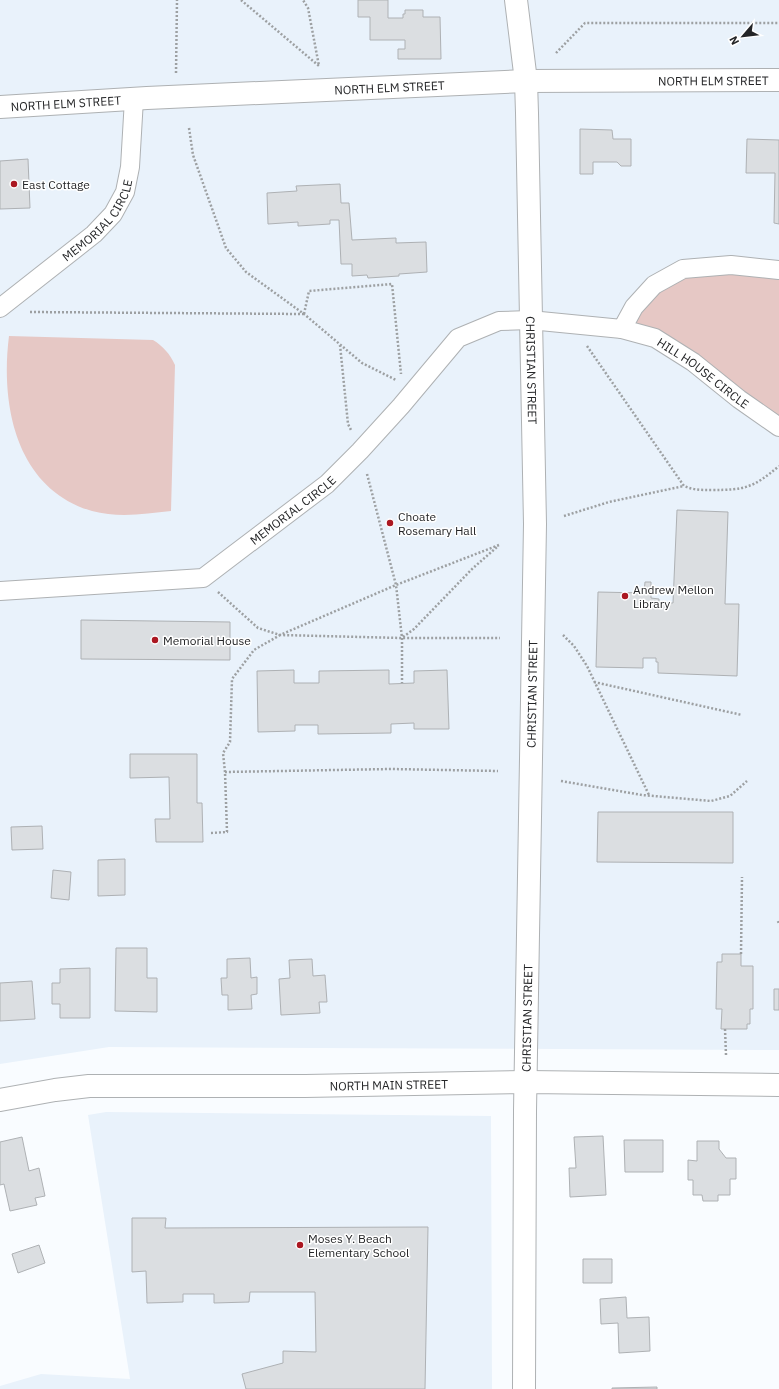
<svg xmlns="http://www.w3.org/2000/svg" width="779" height="1389" viewBox="0 0 779 1389" font-family="'IBM Plex Sans',sans-serif">
<style>
.built{fill:#e9f2fb}
.green{fill:#e6c8c5}
.building{fill:#dbdee1;stroke:#aeb1b4}
.lines{fill:none;stroke-linecap:round;stroke-linejoin:round}
.minor-casing{stroke:#aeb1b3;stroke-width:20}
.tertiary-casing{stroke:#aeb1b3;stroke-width:24}
.secondary-casing{stroke:#aeb1b3;stroke-width:24}
.path{stroke:#9da0a2;stroke-width:2.5;stroke-dasharray:2 2;stroke-linecap:butt}
.minor{stroke:#fff;stroke-width:18}
.tertiary{stroke:#fff;stroke-width:22}
.secondary{stroke:#fff;stroke-width:22}
.poi-dot{fill:#ab1721;stroke:#fff;stroke-width:1.5}
.labels{text-anchor:middle;dominant-baseline:central;stroke-width:3;stroke-linejoin:round;paint-order:stroke}
.street-label{font-size:12px;fill:#242527;stroke:#fff}
.poi-label{font-size:12px;fill:#242527;stroke:#fff;text-anchor:start}
</style>
<rect width="100%" height="100%" fill="#f9fcff"/>
<!-- built -->
<path class="built" d="M0,0H779V1050L109,1047L0,1064Z
M106,1112L491,1116L492,1389H0V1386L41,1374L130,1379L88,1115Z"/>
<!-- green -->
<path class="green" d="M683,269L779,270V423L626,321Z
M9,336L153,340C163,346 170,354 175,365L171,511C145,514 118,518 92,511C17,489 0,407 9,336Z"/>
<!-- building -->
<path class="building" d="M358,0H388V18H403V14H405V10H423V17H440L441,59H398V49H405V40H370V17H358Z
M580,129L612,130L613,139H631V166H621L617,162H593V174H580Z
M747,139L779,140V224L774,223L775,173H746Z
M28,159L30,208L0,209V161Z
M340,184L341,203H349L352,240L396,238V243L426,242L427,272L399,274V276L368,278L367,275L352,276V264H341L339,220H330V224L298,226V222L268,224L267,193L297,191L296,186Z
M677,510L728,512L725,604H739L737,676L658,673V662H656V658H643V668L596,667L598,592L644,593L645,582H651V598L659,599V602L673,603Z
M81,620L230,622V660L81,659Z
M294,670V683H319V671L389,670V684L414,683V671L447,670L449,729H414V723L391,724V733L318,734V725H295V731L258,732L257,671Z
M130,754H197V803H202L203,842H156L155,819H170L169,777L130,778Z
M598,812H733V863L597,862Z
M42,826L43,849L12,850L11,827Z
M125,859V895L98,896V860Z
M53,870L71,872L69,900L51,898Z
M116,948H147V978H157V1012L115,1011Z
M722,954H741V966H753V1009H750V1024H747V1029H721L722,1009H716L717,962H722Z
M250,958L251,978L257,977V994L251,995L252,1009L228,1010V995H222L221,978H227V959Z
M312,959L313,976L325,975L327,1002H319L320,1013L281,1015L279,979L290,978L289,960Z
M90,968V1018H60V1004H52V983H60V969Z
M32,981L35,1019L0,1021V983Z
M774,989H779V1010H774Z
M603,1136L606,1195L570,1197L569,1168H576L574,1137Z
M22,1137L29,1171L39,1168L45,1196L35,1198L37,1205L10,1211L4,1184L0,1185V1142Z
M624,1140H663V1172H625Z
M697,1141H719V1149L726,1158H736V1179H730V1195H718V1201H703L702,1195H693V1180H688V1160L697,1161Z
M132,1218H166L165,1228L428,1227L425,1389H246L242,1374L283,1363V1351L316,1352L315,1292H250L249,1302L214,1303V1294H183V1302L147,1303L146,1271L132,1272Z
M39,1245L45,1263L18,1273L12,1254Z
M583,1259H612V1283H583Z
M626,1297L627,1318L649,1317L650,1351L619,1353L618,1323L601,1324L600,1299Z
M657,1387V1389H612V1388Z"/>
<g class="lines">
<defs>
<g id="minor">
<path id="s1" d="M0,308L94,234L113,214L125,192L130,167L134,99"/>
<path d="M622,329L634,307L654,285L683,269L731,265L779,270"/>
<path id="s2" d="M0,591L203,578L327,484L360,451L401,406L458,338L499,321L530,320L622,329L655,338L693,362L739,399L779,427"/>
</g>
<g id="tertiary">
<path id="s3" d="M0,1100L55,1090L89,1086H305L527,1082L779,1085"/>
</g>
<g id="secondary">
<path id="s4" d="M516,0L526,81L527,113L535,524L525,1111L524,1389"/>
<path id="s5" d="M0,107L147,98L526,81L779,80"/>
</g>
</defs>
<!-- minor casing -->
<use href="#minor" class="minor-casing"/>
<!-- tertiary casing -->
<use href="#tertiary" class="tertiary-casing"/>
<!-- secondary casing -->
<use href="#secondary" class="secondary-casing"/>
<!-- path -->
<path class="path" d="M241,0L319,66L308,8L303,0
M556,53L585,23H779
M176,73L177,0
M189,128L193,155L226,248L246,272L304,314L362,363L396,380
M30,312L303,314
M304,314L309,291L392,284L401,374
M340,345L348,424L351,430
M587,346L684,486C693,490 702,490 711,490C745,490 753,488 779,466
M367,474L396,585L402,638V683
M564,516L609,502L684,486
M499,545L396,585L280,635L402,638H500
M218,592L258,628L280,635
M563,635L574,646L587,666L649,795
M403,637L414,629L472,569L497,547
M594,682L742,715
M225,772L223,753L230,742L232,679L254,650L280,635
M561,781L642,795L711,801L730,796L747,781
M211,833L227,832L225,772L391,769L498,771
M778,921L779,924
M741,954L742,877
M725,1029L726,1055"/>
<!-- minor -->
<use href="#minor" class="minor"/>
<!-- tertiary -->
<use href="#tertiary" class="tertiary"/>
<!-- secondary -->
<use href="#secondary" class="secondary"/>
</g>
<!-- markers -->
<g class="poi-dot">
<circle cx="14" cy="184" r="4"/>
<circle cx="390" cy="523" r="4"/>
<circle cx="625" cy="596" r="4"/>
<circle cx="155" cy="640" r="4"/>
<circle cx="300" cy="1245" r="4"/>
</g>
<g class="labels">
<!-- street labels -->
<g class="street-label">
<text stroke="none"><textPath href="#s5" startOffset="714">NORTH ELM STREET</textPath></text>
<text stroke="none"><textPath href="#s5" startOffset="390">NORTH ELM STREET</textPath></text>
<text stroke="none"><textPath href="#s5" startOffset="66">NORTH ELM STREET</textPath></text>
<text stroke="none"><textPath href="#s1" startOffset="133">MEMORIAL CIRCLE</textPath></text>
<text stroke="none"><textPath href="#s4" startOffset="371">CHRISTIAN STREET</textPath></text>
<text stroke="none"><textPath href="#s2" startOffset="817">HILL HOUSE CIRCLE</textPath></text>
<text stroke="none"><textPath href="#s2" startOffset="316">MEMORIAL CIRCLE</textPath></text>
<text transform="translate(532 694) rotate(-89)">CHRISTIAN STREET</text>
<text transform="translate(527 1018) rotate(-89)">CHRISTIAN STREET</text>
<text stroke="none"><textPath href="#s3" startOffset="390">NORTH MAIN STREET</textPath></text>
</g>
<!-- poi labels -->
<g class="poi-label">
<text x="22" y="184">East Cottage</text>
<text x="398" y="516">Choate<tspan x="398" dy="14">Rosemary Hall</tspan></text>
<text x="633" y="589">Andrew Mellon<tspan x="633" dy="14">Library</tspan></text>
<text x="163" y="640">Memorial House</text>
<text x="308" y="1238">Moses Y. Beach<tspan x="308" dy="14">Elementary School</tspan></text>
</g>
</g>
<!-- north arrow -->
<g transform="translate(743 36) rotate(242)" stroke="#ffffff" stroke-width="3" paint-order="stroke">
<path d="M0-3L7 15L0 10L-7 15Z" fill="#242527"/>
<text y="-6" font-size="11" font-weight="bold" text-anchor="middle" fill="#242527">N</text>
</g>
</svg>
